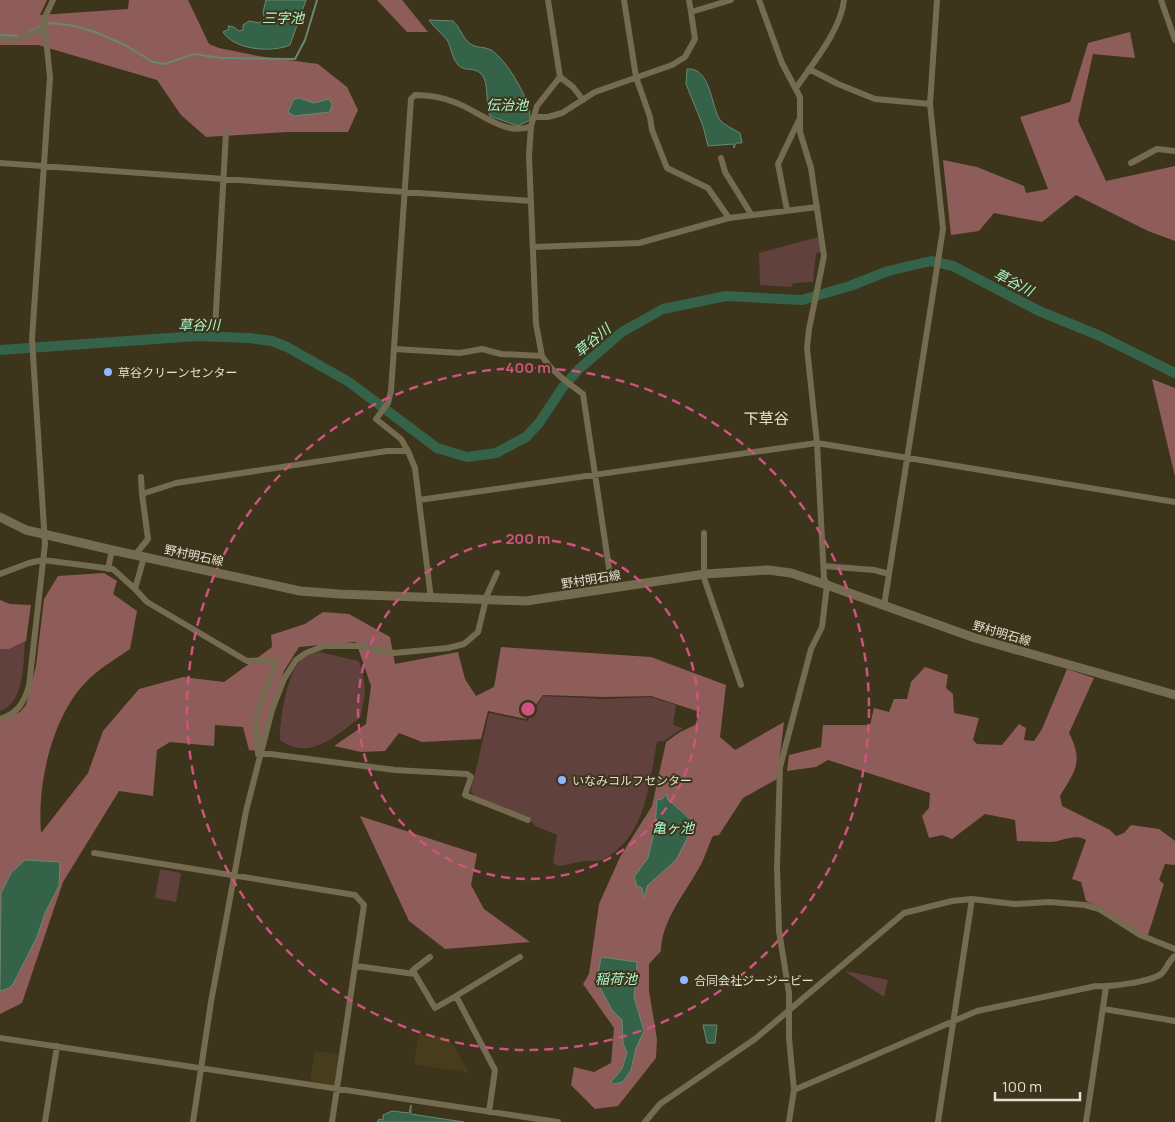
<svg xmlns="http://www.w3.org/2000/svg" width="1175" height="1122" viewBox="0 0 1175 1122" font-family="Manrope,'Noto Sans JP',sans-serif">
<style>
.built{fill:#473c1b}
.green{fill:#61413e}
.forest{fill:#8e5c59}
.water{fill:#34634a;stroke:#698872}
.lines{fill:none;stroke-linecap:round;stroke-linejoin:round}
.stream{stroke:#698872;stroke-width:2}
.river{stroke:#34634a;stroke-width:10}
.minor{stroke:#746b50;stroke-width:6}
.secondary{stroke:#746b50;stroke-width:9}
.ring{fill:none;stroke:#cc547e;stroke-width:2.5;stroke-dasharray:9 6}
.poi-dot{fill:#8fb8fd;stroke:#3c341b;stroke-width:2}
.labels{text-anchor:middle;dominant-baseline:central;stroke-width:4;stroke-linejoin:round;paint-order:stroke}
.poi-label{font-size:12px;fill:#e5e0d1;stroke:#3c341b;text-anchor:start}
.street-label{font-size:12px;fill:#e5e0d1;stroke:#3c341b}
.water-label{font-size:14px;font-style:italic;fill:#abf8cd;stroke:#3c341b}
.quarter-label{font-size:15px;fill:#e5e0d1;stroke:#3c341b}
.centre{fill:#cc547e;stroke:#3c341b;stroke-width:2.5}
.ring-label{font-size:15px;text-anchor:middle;font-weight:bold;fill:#cc547e;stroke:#3c341b;stroke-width:4;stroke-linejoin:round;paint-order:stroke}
</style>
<rect width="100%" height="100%" fill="#3c341b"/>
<!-- built -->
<path class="built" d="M419,1034L449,1038L469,1073L414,1064Z
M315,1051L341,1055L335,1085L310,1081Z"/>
<!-- green -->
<path class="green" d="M818,237L821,252L816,253L813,282L793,283L791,287L760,285L759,253Z
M25,642C23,664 25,703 0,711V649H8Z
M319,652L359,661C367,687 366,691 360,718C336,735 310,762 280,740C279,721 287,678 298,663C304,656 312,654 319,652Z
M543,696L604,699L651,697L676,705L673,725L683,728L664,741L657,742C649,784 646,837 604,859C598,862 591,860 585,861C576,862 567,865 559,866L553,863L557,835L535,826L529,818L474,796L471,791L489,713L527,721Z
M160,869L181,873L176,902L155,898Z
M846,971L888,980L884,997L846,972Z"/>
<!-- forest -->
<path class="forest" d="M0,0H47L40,15L128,9L129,0H188L209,44L219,48L258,56L318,64L347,87L358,110L348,132H287L206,137L181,115L157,80L38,45H0Z
M377,0H402L428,32H407Z
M1130,32L1135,58L1093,54L1078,121L1106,181L1175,166V241L1148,231L1076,195L1042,222L994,213L979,231L951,235L943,160L977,167L1024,186L1026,193L1048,189L1020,117L1070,102L1088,43Z
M1152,379L1175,388V476L1172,464Z
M104,573L117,581L113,594L137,611L130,649C117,658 102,667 90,678C52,713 37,784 41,833L88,773L103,731L139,689L183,677L224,682L272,647L271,635L305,624L323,612L349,614L390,637L395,664L458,652L465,679L476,696L494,687L501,647L651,657L726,685L720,737L735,750L784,722L777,779L743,798L719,835L713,836C708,846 705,858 699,868C685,893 661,922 661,951L649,964V991L657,1039L656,1058L618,1106L595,1109L571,1085L574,1067L594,1072L611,1063L614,1028L583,984L589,974L599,904L620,857L652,806L666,742L680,732L695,725L700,712L651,696L604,697L543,695L526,719L488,711L481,739L422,742L399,733L385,751L361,752L334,746L366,724L371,686L356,642L299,647L284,671L259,751L249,750L243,727L215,725L214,746L170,742L157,750L153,796L119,791L63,882L22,1003L0,1014V722L20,712L26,705L36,666L44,599L58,576Z
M0,600L10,604L31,605L26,641L9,649H0Z
M925,667L948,675L946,688L953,694L954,713L979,718L973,740L977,744L1002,745L1019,724L1026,728L1024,740L1034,741L1042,729L1067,669L1094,678L1069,733C1084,762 1075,771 1060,796L1062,806L1110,830L1116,836L1124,833L1131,825L1159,829L1175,841V865L1165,864L1159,880L1164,884L1148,935L1142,934L1104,909L1086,901L1081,882L1072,879L1086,840C1074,833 1062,842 1050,842C1039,842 1028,841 1017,841L1015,820L985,814L952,839L942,835L929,838L922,816L929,808L930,793L828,760L816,767L787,771L789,755L821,747L823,725H870L874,708L889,712L894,699H907L911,682Z
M360,816L477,854L471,885L484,909L530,942L445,949L409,921Z"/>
<!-- water -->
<path class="water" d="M266,0H306L290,45C272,53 234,50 223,32L229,29L228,26L234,27L239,31L243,30V25L249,21L259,23L265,19L263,12Z
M429,20L453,21C460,27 462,37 469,43C477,49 484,46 491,50C507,60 532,102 530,120L518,126L490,116C485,104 489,90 484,78C477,65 466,73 458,65C451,56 451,46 447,40C442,33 434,28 429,20Z
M687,69C711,67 711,107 720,120C725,126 734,129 740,133L742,143H736L734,148L733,144L708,146L703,126L686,84Z
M299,98L314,103L329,99L332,104L330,112L294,116L288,112L294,99Z
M667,794V799L695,823L676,860L648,885L643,898L642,888L637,886L634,877L648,858L655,829L657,799L661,800Z
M25,860L60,862L59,886L45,913L37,937L13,984L9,988L0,991L1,893L11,873Z
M601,957L637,962L634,997L644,1031L636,1048L631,1070L623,1082L613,1084L611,1082L622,1069L627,1053L623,1043L622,1020L612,1010L597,982Z
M703,1025H717L715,1043H707Z
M411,1105V1114L464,1122H377L379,1119L383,1120V1115L392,1111L409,1113Z"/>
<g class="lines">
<!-- stream -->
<path class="stream" d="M47,24L52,23L75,26L95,32L125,45L153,62L165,64L194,54L221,58L295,59L305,40L317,0
M28,32L42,26
M0,35L18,36"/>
<!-- river -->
<path class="river" d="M0,350L198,336L249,338L272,341L287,347L349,382L437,448L467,457L496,453L526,437L539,423L563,387L579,369L622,332L663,309L726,296L802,300L850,286L888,271L931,261L953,266L1039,311L1098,335L1175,373"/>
<!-- minor -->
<path class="minor" d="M548,0L560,77L537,106L531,126L529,156L536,324L542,356C552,372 568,383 583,394L612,588
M624,0L636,77L650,117L652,130L667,168L708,188L729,218
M689,0L691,12
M759,0L782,63L800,97V132L811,168L824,256L809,329L807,348L817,443L824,578L827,585L822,627L811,649L780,767L777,867L779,931L789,993V1038L794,1090L789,1122
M1161,0L1175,40
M0,39L16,40L45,28
M809,69L838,84L875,99L930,104
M560,77L573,87L583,100
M796,88C813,63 841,30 844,0
M535,117H548L562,113L595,92L672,65L685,57L695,39L691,12L731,0
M721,158L725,172L751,214
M0,163L531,201
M1131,163L1157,149L1175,151
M787,210L778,164L799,120
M534,247L639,243L729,218L817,207
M215,329L226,133
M395,349L460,353L482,349L501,354L542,356
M408,451L401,439L376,419L388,403L391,391L411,99L415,95C428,95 441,97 454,102C476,109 506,138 531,126
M141,477L142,494
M419,500L817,443L1175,502
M704,533V578L741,685
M135,555L148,539L142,494L176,483L387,451H408L415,468L431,599
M144,557L135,589L147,602L247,661L271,660L276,663L256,717L258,754H270L395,770L467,774L471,777L465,795L528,820
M824,566L874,570L889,574
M108,569L112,550
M0,574L29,563L43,560L113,569L135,589
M884,606L943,229L930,104L937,0
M0,719C17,714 24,703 29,686L45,544L32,339L50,77L44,19L53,0
M94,853L355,895L364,905L332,1122
M356,966L415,974L435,1008L456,996L495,1070L489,1112
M415,974L413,970L430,957
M456,996L520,957
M1104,1009L1175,1021
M0,1038L558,1122
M794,1090L977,1011L1096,986C1109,987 1150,982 1161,974C1167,969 1168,961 1175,956
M45,1122L57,1046
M193,1122L211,1002L246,811L272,710L284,679L296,660L306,653L324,646H360L394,653L448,648L464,644L478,632L487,595L497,573
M645,1122L660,1104L755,1039L904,913L952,901L972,899L1014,904L1050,902L1085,905L1099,909L1140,935L1175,949
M938,1122L972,899
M1086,1122L1106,987"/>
<!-- secondary -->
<path class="secondary" d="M0,517L26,530L112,550L300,591L339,594L526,601L705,574L768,570L791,573L827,585L975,638L1175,695"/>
</g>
<!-- distance rings -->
<g class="ring">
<circle cx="528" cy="709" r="170"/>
<circle cx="528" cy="709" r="341"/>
</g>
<!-- markers -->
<g class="poi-dot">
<circle cx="108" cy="372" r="5"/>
<circle cx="562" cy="780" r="5"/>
<circle cx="684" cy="980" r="5"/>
</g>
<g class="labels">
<!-- poi labels -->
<g class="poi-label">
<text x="118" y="372">草谷クリーンセンター</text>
<text x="572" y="780">いなみコルフセンター</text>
<text x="694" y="980">合同会社ジージービー</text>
</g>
<!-- street labels -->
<g class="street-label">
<text transform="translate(194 555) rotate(12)">野村明石線</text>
<text transform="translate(591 579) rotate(-9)">野村明石線</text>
<text transform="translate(1002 633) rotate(16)">野村明石線</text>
</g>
<!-- water labels -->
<g class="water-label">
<text x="283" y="17">三字池</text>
<text x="507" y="104">伝治池</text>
<text transform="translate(1014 282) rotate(27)">草谷川</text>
<text x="199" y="324">草谷川</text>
<text transform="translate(592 340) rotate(-40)">草谷川</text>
<text x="673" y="827">亀ヶ池</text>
<text x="616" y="978">稲荷池</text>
</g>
<!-- quarter labels -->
<g class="quarter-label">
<text x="766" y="418">下草谷</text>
</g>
</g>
<circle cx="528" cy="709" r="8" class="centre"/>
<g class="ring-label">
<text x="528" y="373">400 m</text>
<text x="528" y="544">200 m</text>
</g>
<!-- scale -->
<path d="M995 1092v8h85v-8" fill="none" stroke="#e5e0d1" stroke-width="2.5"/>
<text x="1002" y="1092" font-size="15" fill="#e5e0d1" stroke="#3c341b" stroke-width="4" paint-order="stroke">100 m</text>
</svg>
